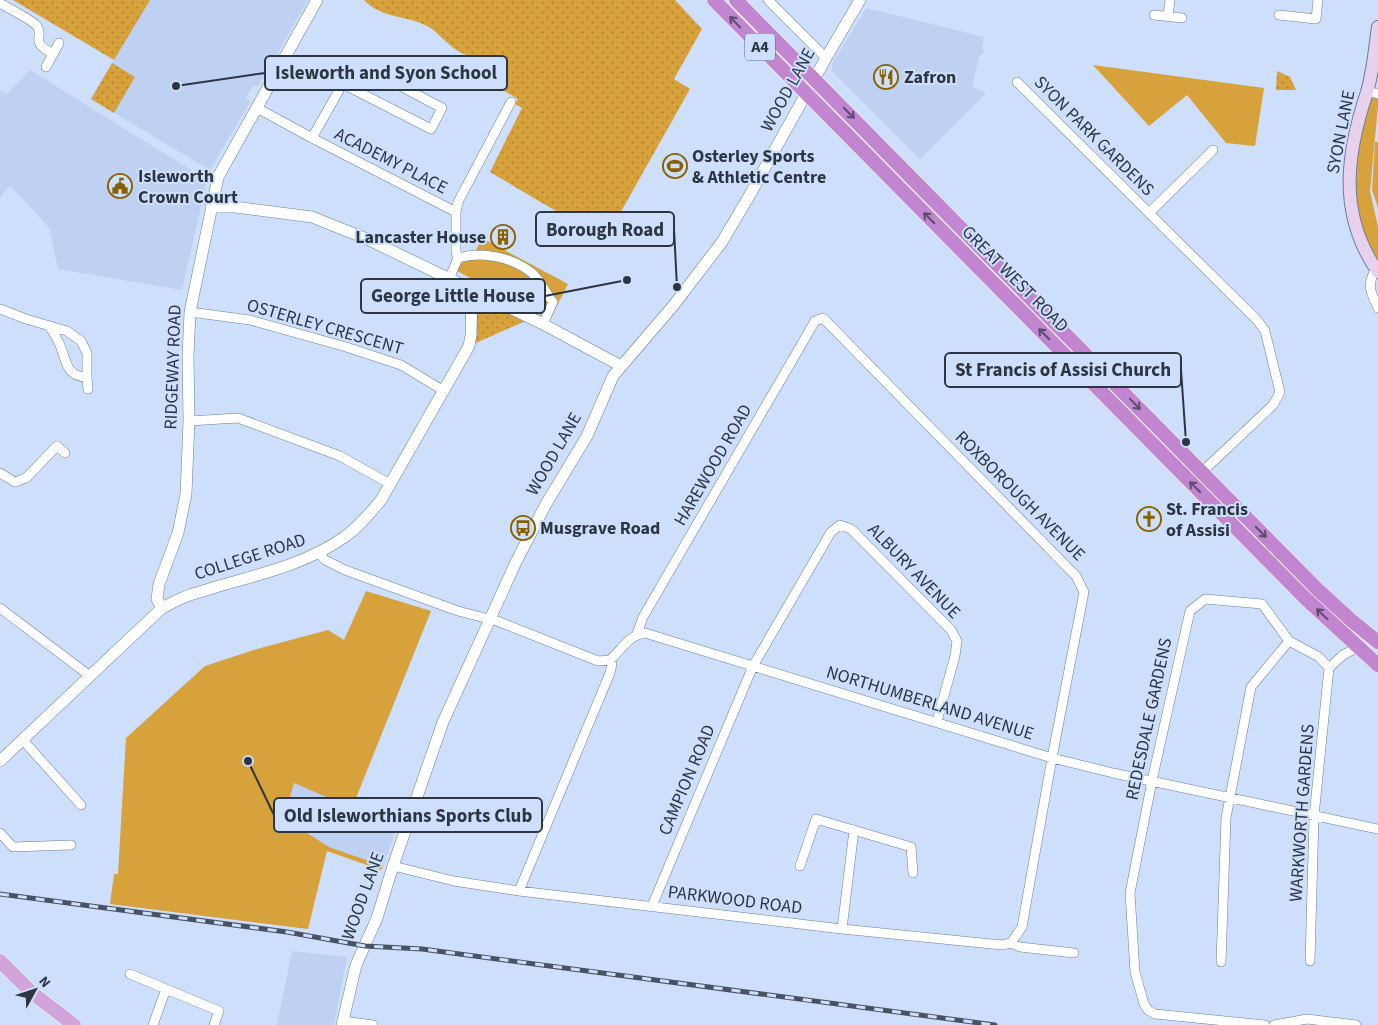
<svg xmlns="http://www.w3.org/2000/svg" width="1378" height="1025" viewBox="0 0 1378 1025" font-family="'Source Sans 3',sans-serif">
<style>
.built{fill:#bed1f2}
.green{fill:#d7a13b}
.forest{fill:url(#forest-firs)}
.park{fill:url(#park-dots)}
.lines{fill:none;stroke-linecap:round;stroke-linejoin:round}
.minor-casing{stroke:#6b7e9d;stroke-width:10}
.tertiary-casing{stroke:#6b7e9d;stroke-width:12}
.secondary-casing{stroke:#6b7e9d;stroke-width:14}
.primary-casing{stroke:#fff;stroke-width:15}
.trunk-casing{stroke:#fff;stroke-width:15}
.minor{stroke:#fff;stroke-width:9}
.tertiary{stroke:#fff;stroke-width:11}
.secondary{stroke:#e8d1ed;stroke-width:12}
.primary{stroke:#d1a4dc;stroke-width:14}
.trunk{stroke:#c286d0;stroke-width:14}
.rail-casing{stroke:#485262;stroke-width:5}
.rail{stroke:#cedffb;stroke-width:3;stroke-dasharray:9;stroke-linecap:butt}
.oneway{stroke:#5a4d6d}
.labels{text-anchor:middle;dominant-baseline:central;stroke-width:4;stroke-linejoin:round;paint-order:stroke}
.shield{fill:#cedffb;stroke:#5d687a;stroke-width:1}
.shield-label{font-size:16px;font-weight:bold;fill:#2d3542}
.poi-label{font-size:18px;font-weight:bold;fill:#2d3542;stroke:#cedffb;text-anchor:start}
.street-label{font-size:18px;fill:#2d3542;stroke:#cedffb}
.leader{fill:none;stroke:#2d3542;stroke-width:2}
.callout-dot{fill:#2d3542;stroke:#cedffb;stroke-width:2}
.callout{fill:#cedffb;stroke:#2d3542;stroke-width:2}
.callout-label{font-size:19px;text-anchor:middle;font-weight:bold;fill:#2d3542}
</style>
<defs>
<pattern id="forest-firs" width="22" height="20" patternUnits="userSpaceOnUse" patternTransform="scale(1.25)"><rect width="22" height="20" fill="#d7a13b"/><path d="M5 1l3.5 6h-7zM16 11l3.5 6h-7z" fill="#af8433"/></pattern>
<pattern id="park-dots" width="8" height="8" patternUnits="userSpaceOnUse" patternTransform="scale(1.25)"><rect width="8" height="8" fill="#d7a13b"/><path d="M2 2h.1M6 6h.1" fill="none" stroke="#af8433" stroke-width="1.8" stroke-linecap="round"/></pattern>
</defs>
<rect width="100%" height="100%" fill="#cedffb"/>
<!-- built -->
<path class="built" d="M13,0H308L258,87L253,85L246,98L250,102L210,170L91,99L114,60Z
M866,8L984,37L982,46L984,52L979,57L972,86L986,93L920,159L832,71V64Z
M30,70L207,180L182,290L58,269L49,227L10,186L0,197V90L7,94Z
M294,783L398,825L383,866L329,847L284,818Z
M292,951L347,957L334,1025H277Z"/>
<!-- green -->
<path class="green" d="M1093,65L1264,88L1255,146L1226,143L1187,95L1149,126Z
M1374,97L1378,98V106L1370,191L1378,227V265L1364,241L1352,186L1361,129L1371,100Z
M482,238L568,284L550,320L457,271L463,261L472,258Z
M366,591L431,611L352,808L294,783L284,818L329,847L383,866L381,870L327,851L308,929L110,904L114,874H118L126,738L205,666L257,649L328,630L344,640Z"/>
<!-- forest -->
<path class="forest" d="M1375,142H1378V208L1372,190Z"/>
<!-- park -->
<path class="park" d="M13,0H150L114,60Z
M364,0H675L702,29L674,79L690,89L605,240L490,172L522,108L515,104L518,99L501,89L507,76C499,71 492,65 484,61C476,57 466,56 458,51C446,44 438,31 425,25C404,15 381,18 364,0Z
M112,63L135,77L114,113L91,99Z
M1277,71L1290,77L1296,90H1276Z
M472,290L532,318L469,346Z"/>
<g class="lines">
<defs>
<path id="minor" d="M768,0L826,58
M0,3C8,8 32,20 37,26C45,39 28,40 53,54
M1154,15L1182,18
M1279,15L1316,19L1318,0
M1168,16L1170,0
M46,67L59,43
M1017,82L1257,320L1265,331L1280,392L1273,405L1202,472
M1367,91L1378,94
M257,108L312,138L456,212
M312,138L355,62L442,108L431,129L343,84
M1149,213L1213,150
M458,258C482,251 512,257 532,273C540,280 546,293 553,302L543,324
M1376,269C1366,285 1371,293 1378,308
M449,279L458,258L456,252V212L458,202L511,102
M0,309L26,319L67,331L81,341L87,353V378C66,374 68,366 61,348C59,341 54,334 50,327
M190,312L250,320L346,347L401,365L444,391
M87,378L88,389
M189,421L238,418L340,456L390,484
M0,473L15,482L26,478L57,446L65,453
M319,553L325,560L345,570L458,611L497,621L598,661L610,660C622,649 629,635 645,633L1052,758L1113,773L1378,829
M0,608L90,676
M637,634L643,617L815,321L823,318L1076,576L1084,592L1052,758L1022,927L1011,943
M1329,668L1343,655L1358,647
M22,739L81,805
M0,833L13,847L71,845
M393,866L454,881L519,891L842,929L1002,945L1011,943L1020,947L1074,953
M800,866L816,819L911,847L913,873
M519,891L610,673L612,664L610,660
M652,906L753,666L831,532L840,525L851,529L951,630L957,641L955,656L937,721
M842,929L854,830
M1310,961L1314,816L1329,668
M1221,962L1226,818L1251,687L1289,641
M130,974L166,989
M343,1021L373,1025
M153,1025L166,989L219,1011L214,1025
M1265,1025L1155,1014L1148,1010L1144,1004L1135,972L1130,893L1153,776L1190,611L1205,599L1262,604L1289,641L1319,657L1329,668
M1274,1025L1307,1019L1356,1025"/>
<path id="tertiary" d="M211,207H235L312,217L367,239L543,324L621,366
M162,608L157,599L159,584L178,533L186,494L189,421L188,356L190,312L218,177L317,0
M0,761L162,608C172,603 182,597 193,594C244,577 298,569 343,538C358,528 370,513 381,500L469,346L471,335L472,290
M342,1025L356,965L377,918L393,866L443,722L516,562L546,504L587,436L613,376L673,306L722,242L748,198L826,58L860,0"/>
<path id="secondary" d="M1378,27C1375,48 1373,72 1367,92C1346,155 1338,215 1378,272"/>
<path id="primary" d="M0,961L31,992L74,1025"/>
<path id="trunk" d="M714,0L1305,598L1378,665
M736,0L1317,589L1352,621L1378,642"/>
</defs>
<!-- minor casing -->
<use href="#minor" class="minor-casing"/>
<!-- tertiary casing -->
<use href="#tertiary" class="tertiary-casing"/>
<!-- secondary casing -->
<use href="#secondary" class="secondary-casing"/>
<!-- primary casing -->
<use href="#primary" class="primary-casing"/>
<!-- trunk casing -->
<use href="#trunk" class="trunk-casing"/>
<!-- minor -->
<use href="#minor" class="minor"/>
<!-- tertiary -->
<use href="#tertiary" class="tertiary"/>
<!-- secondary -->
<use href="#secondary" class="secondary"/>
<!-- primary -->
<use href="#primary" class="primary"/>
<!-- trunk -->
<use href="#trunk" class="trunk"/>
<defs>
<path id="rail" d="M0,894L287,932L365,946L422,949L995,1025"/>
</defs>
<!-- rail casing -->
<use href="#rail" class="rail-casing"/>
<!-- rail -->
<use href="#rail" class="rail"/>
</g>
<!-- one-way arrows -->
<defs><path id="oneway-shaft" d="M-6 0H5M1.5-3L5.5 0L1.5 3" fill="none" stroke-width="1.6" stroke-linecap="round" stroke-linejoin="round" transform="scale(1.25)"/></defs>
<g class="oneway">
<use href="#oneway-shaft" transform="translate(735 22) rotate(-134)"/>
<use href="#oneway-shaft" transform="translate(849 113) rotate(45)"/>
<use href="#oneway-shaft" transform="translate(929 218) rotate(-135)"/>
<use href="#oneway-shaft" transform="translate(1044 334) rotate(-135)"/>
<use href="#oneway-shaft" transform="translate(1135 404) rotate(46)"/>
<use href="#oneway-shaft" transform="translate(1195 487) rotate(-135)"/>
<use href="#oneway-shaft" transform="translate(1261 532) rotate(45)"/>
<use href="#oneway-shaft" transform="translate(1322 614) rotate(-137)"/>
</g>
<!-- icons -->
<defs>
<symbol id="restaurant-ring" viewBox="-11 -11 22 22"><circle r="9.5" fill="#cedffb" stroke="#8a6101" stroke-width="1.5"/><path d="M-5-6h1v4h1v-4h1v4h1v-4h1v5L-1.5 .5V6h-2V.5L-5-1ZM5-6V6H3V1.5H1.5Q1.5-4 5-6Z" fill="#8a6101"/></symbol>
<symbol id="stadium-ring" viewBox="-11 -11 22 22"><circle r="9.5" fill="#cedffb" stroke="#8a6101" stroke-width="1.5"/><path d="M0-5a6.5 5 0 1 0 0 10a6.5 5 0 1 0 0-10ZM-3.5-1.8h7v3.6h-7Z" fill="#8a6101"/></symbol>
<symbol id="civic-ring" viewBox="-11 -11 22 22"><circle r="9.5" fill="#cedffb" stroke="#8a6101" stroke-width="1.5"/><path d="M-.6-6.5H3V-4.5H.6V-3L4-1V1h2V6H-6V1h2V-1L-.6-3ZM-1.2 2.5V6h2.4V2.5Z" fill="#8a6101"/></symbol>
<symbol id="building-ring" viewBox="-11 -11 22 22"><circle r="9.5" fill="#cedffb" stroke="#8a6101" stroke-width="1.5"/><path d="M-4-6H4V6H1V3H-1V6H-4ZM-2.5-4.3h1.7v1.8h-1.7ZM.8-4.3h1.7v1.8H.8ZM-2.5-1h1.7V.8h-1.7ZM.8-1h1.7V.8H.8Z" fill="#8a6101"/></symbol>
<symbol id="church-ring" viewBox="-11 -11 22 22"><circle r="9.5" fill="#cedffb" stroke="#8a6101" stroke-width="1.5"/><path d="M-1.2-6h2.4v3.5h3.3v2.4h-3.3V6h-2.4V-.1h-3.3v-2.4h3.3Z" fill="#8a6101"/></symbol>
<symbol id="bus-ring" viewBox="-11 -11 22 22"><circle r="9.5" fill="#cedffb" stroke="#8a6101" stroke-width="1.5"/><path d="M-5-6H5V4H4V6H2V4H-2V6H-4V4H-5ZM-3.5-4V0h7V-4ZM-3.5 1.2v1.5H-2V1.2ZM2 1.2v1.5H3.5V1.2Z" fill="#8a6101"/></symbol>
</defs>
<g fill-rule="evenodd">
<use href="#restaurant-ring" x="872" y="63" width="28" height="28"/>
<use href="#stadium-ring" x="661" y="152" width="28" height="28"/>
<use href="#civic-ring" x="106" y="172" width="28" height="28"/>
<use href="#building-ring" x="489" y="223" width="28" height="28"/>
<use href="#church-ring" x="1135" y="505" width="28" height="28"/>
<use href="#bus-ring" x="509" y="514" width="28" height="28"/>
</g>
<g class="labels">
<!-- shield labels -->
<rect class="shield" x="745" y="33.5" width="30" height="27" rx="4"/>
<g class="shield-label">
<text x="760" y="47">A4</text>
</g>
<!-- poi labels -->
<g class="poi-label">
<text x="904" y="77">Zafron</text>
<text x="692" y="156">Osterley Sports<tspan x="692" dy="21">&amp; Athletic Centre</tspan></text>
<text x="138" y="176">Isleworth<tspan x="138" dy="21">Crown Court</tspan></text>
<text x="486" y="237" text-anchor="end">Lancaster House</text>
<text x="1166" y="509">St. Francis<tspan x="1166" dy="21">of Assisi</tspan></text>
<text x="540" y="528">Musgrave Road</text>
</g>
<!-- street labels -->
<g class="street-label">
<text transform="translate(788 90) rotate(-61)">WOOD LANE</text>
<text transform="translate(1341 132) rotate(-79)">SYON LANE</text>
<text transform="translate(1094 136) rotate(45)">SYON PARK GARDENS</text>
<text transform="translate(391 161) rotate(27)">ACADEMY PLACE</text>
<text transform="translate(1015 279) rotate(45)">GREAT WEST ROAD</text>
<text transform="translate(325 327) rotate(16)">OSTERLEY CRESCENT</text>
<text transform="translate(173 367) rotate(-88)">RIDGEWAY ROAD</text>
<text transform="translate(554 454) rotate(-60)">WOOD LANE</text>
<text transform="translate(713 465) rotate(-60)">HAREWOOD ROAD</text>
<text transform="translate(1020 496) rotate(45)">ROXBOROUGH AVENUE</text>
<text transform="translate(250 557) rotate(-18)">COLLEGE ROAD</text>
<text transform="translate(914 571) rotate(46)">ALBURY AVENUE</text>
<text transform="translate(930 703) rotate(17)">NORTHUMBERLAND AVENUE</text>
<text transform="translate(1149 719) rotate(-78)">REDESDALE GARDENS</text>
<text transform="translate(687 780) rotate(-67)">CAMPION ROAD</text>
<text transform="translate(1302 813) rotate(-86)">WARKWORTH GARDENS</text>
<text transform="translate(363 896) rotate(-70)">WOOD LANE</text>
<text transform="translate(735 900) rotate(7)">PARKWOOD ROAD</text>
</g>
</g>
<!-- callouts -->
<path class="leader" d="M176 86L265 73M677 287L674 229M627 280L545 296M1186 442L1181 370M248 761L274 815"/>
<g class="callout-dot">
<circle cx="176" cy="86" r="5"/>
<circle cx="677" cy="287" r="5"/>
<circle cx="627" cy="280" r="5"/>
<circle cx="1186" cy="442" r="5"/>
<circle cx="248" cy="761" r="5"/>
</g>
<g class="callout">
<rect x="265" y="56" width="242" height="34" rx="5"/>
<rect x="536" y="212" width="138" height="34" rx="5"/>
<rect x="361" y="279" width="184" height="34" rx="5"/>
<rect x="945" y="353" width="236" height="34" rx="5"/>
<rect x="274" y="798" width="268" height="34" rx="5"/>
</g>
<g class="callout-label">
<text x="386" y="79">Isleworth and Syon School</text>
<text x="605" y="236">Borough Road</text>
<text x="453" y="302">George Little House</text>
<text x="1063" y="376">St Francis of Assisi Church</text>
<text x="408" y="822">Old Isleworthians Sports Club</text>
</g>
<!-- north arrow -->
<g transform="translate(35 990) rotate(50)" stroke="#cedffb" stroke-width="4" paint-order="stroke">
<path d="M0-4L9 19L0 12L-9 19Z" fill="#2d3542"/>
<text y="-8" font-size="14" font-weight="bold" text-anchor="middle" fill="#2d3542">N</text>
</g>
</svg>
